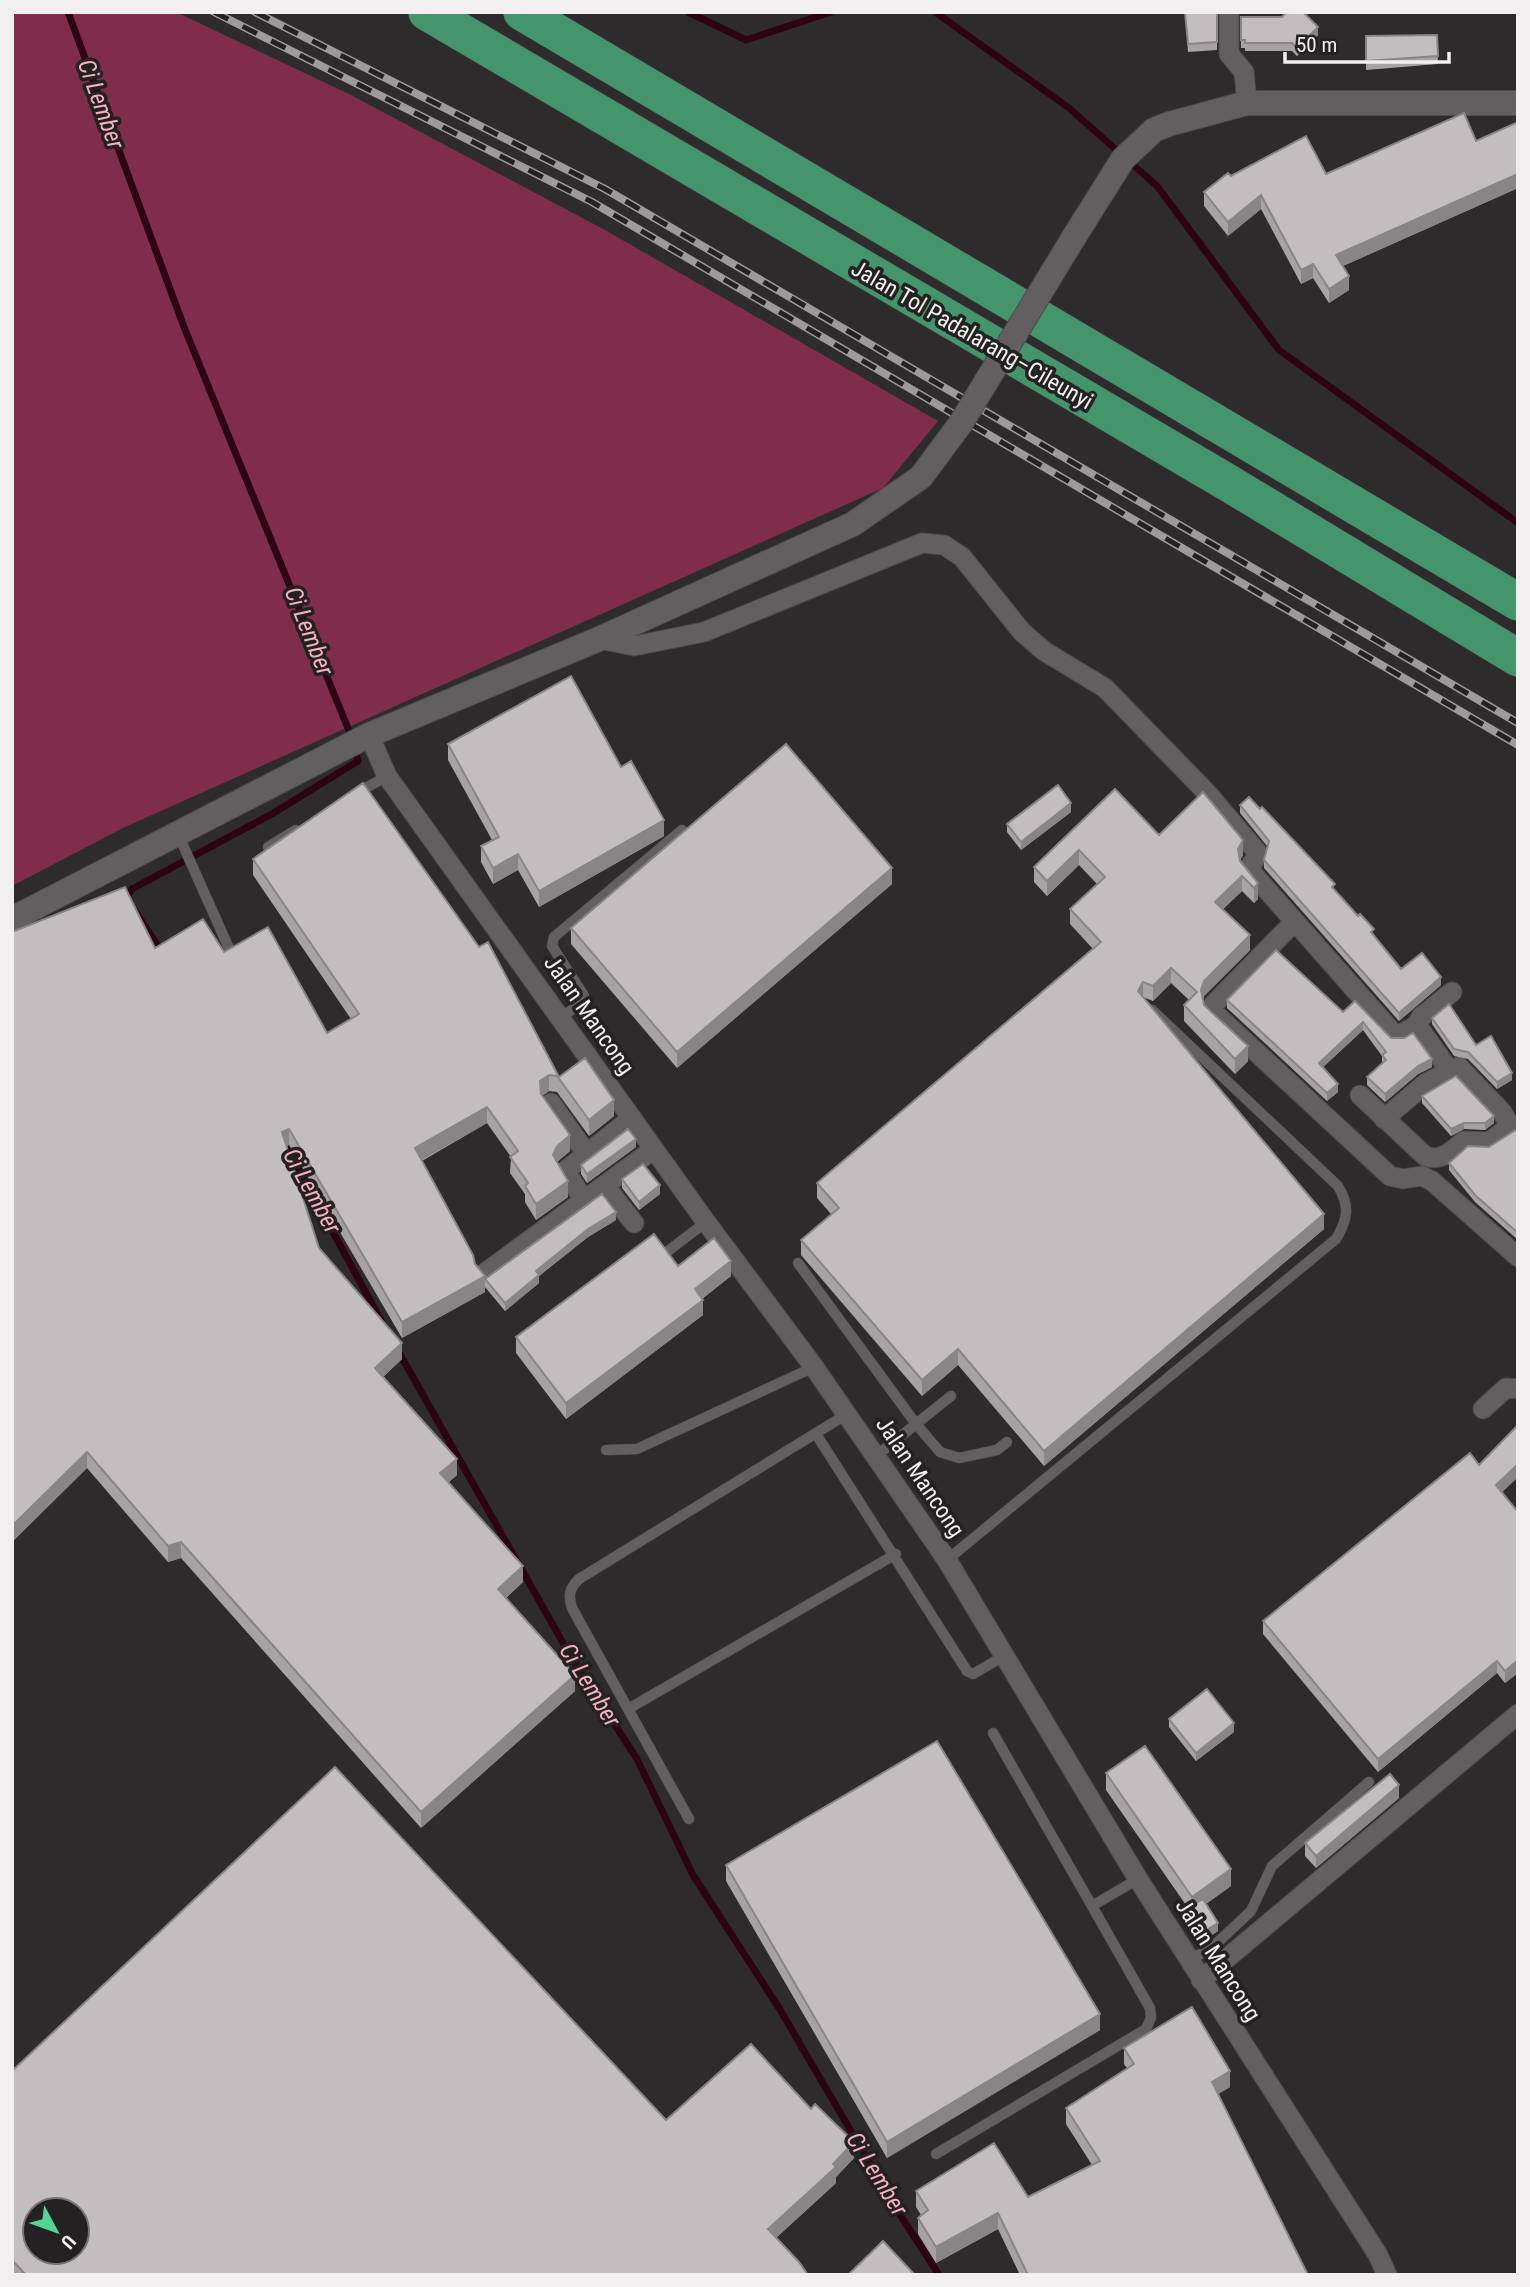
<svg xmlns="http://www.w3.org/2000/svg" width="1530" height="2287" viewBox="0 0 1530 2287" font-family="'Roboto Condensed',sans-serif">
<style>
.grass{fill:#7f2d4a}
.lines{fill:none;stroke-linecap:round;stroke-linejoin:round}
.stream{stroke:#2d0313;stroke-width:7}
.service-casing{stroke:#4b4949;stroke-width:11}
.minor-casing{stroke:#4b4949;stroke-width:21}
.tertiary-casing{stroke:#4b4949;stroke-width:26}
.motorway-casing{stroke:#4b4949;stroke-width:38}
.service{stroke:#625f60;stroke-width:10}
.minor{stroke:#625f60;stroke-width:19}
.tertiary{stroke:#625f60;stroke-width:24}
.motorway{stroke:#44946c;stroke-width:37}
.rail-casing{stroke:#9d9a9b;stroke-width:8}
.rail{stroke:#242122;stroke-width:5;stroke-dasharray:16;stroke-linecap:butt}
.tertiary-bridge-casing{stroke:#4b4949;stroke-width:26;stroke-linecap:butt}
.tertiary-bridge{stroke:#625f60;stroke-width:24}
.wall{fill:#a7a3a4}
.shaded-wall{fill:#888586}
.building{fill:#c2bebf;stroke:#888586;stroke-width:2;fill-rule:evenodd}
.labels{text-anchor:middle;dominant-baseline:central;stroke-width:7;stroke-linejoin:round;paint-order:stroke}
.street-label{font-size:23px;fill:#f1eff0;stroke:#242122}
.water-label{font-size:24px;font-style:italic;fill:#f8afc2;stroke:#242122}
</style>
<rect width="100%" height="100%" fill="#2e2b2c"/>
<!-- grass -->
<path class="grass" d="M12,12H176L351,95L605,230L938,421L883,488L125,827L12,886Z"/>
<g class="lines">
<!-- stream -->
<path class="stream" d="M68,12L184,327L352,738
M688,12L746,40L831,12
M935,12L1069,108L1157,186L1279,350L1518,523
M129,901L127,897L132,889L272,814L358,761L355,749
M135,911L163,954
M283,1140L384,1326
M397,1349L571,1657L637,1759L693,1875L779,2008L897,2210L939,2275"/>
<defs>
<path id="service" d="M357,793L387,776
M178,834L232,955
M268,847L296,830
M561,1018L582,1002L584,996L552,946L554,937L682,830
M668,1251L706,1222
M798,1263L916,1424L940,1452L959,1458L997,1450L1007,1442
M816,1434L967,1671L973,1674L1004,1656
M606,1450L637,1449L814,1367
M876,1456L951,1396
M947,1560L1336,1239C1348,1219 1350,1206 1338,1186L1152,1010
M628,1709L896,1554
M993,1733L1092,1906L1138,1879
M689,1819L572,1608C568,1595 569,1589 579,1579L847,1414
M1190,1961L1218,1942L1251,1911L1272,1866L1369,1782
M936,2154L1146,2029L1151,2018L1150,2008L1092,1906"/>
<path id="minor" d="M1229,12V54L1244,72L1247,103
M599,639L634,646L704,632L922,543L944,545L962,557L1022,632L1044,651L1105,688L1209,795L1257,852L1256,858L1250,866L1252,873L1394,1034L1399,1035L1417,1025
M369,735L387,776L706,1222L814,1367L947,1560L1138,1879L1378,2255L1387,2275
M1294,922L1213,1005V1012L1390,1176L1403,1179L1422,1176L1432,1181L1518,1257
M1449,1070L1417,1025L1421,1017L1452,992
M1360,1095L1425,1156C1442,1162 1451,1151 1464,1141L1489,1142L1510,1126H1518
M551,1103L586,1153
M1384,1119L1426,1083L1459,1067L1502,1112L1510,1126
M605,1186L634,1223
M585,1201L565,1171L632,1118
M485,1273L654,1149
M1483,1409L1506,1388L1518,1389
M1201,1980L1518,1714"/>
<path id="tertiary" d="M1074,237L1123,159L1154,130L1169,124L1247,103H1518
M12,919L369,735L599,639L853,524L921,477L961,423"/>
<path id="motorway" d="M427,12L1230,484L1518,658
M522,12L1518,602"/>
</defs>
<!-- service casing -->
<use href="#service" class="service-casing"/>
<!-- minor casing -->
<use href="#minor" class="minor-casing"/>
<!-- tertiary casing -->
<use href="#tertiary" class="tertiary-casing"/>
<!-- motorway casing -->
<use href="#motorway" class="motorway-casing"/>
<!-- service -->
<use href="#service" class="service"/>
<!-- minor -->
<use href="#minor" class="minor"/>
<!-- tertiary -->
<use href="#tertiary" class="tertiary"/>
<!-- motorway -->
<use href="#motorway" class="motorway"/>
<defs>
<path id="rail" d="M214,12L592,202L1518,745
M255,12L605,189L1518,723"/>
</defs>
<!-- rail casing -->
<use href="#rail" class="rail-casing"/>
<!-- rail -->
<use href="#rail" class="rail"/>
<defs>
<path id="tertiary-bridge" d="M961,423L1074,237"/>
</defs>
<!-- tertiary-bridge casing -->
<use href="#tertiary-bridge" class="tertiary-bridge-casing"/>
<!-- tertiary-bridge -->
<use href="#tertiary-bridge" class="tertiary-bridge"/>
</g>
<!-- wall -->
<path class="wall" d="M1185,12H1217V50L1188,52Z
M1241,17L1318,35L1297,56L1292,51H1245V48H1241Z
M1437,35L1438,64L1366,70V36Z
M1518,122V188L1343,266L1349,290L1329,303L1313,278L1301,284L1261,209L1228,236L1204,206V192L1231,176L1326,174L1476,141Z
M448,744L621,767L664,836L539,907L518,870L493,884L481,862V846L492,840L448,760Z
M1115,789L1159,835L1243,855L1240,860L1258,883V899L1254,903L1242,891L1223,909L1250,950L1204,996L1203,1000L1204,1005L1248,1061L1235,1074L1184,1021V1005L1189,1000L1171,983L1153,1001L1143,997L1324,1229L1044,1466L958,1365L922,1396L801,1255V1240L831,1214L817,1198V1183L1093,949L1070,924V909L1097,884L1079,865L1047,896L1034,882V867Z
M1240,805L1335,890L1401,969L1441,985L1399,1021L1264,868V860L1267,846L1240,813Z
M1071,812L1021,850L1007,832V824Z
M253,859L614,1116L589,1136L557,1092L549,1091L542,1096L570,1151L557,1162L568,1197L536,1220L525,1202V1194L510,1173L511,1157L487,1123L422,1161L475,1264L485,1279L616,1220L588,1237L539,1276V1283L505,1311L485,1287V1292L402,1338L289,1145L286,1146L319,1248L402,1359L383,1377L457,1475L449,1482L523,1582L506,1598L575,1691L421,1828L181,1558L168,1562L87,1468L12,1542L155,948L224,952L327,1033L351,1019L253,875Z
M892,884L677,1068L571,944V928Z
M1227,1000L1343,1012L1355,1001L1391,1038L1432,1067L1418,1074L1385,1102L1367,1085V1077L1382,1064V1056L1363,1030L1323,1067L1338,1092L1327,1101L1227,1008Z
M1432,1018L1476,1045L1512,1080L1497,1089L1468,1059L1454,1056L1432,1024Z
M1422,1096L1494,1123L1485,1130L1464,1129L1451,1136L1422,1103Z
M1518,1130V1240L1475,1202L1449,1170V1163L1489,1147Z
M636,1147L587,1183L581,1174V1165Z
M622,1179L660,1194L639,1210L622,1188Z
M678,1266L731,1276L702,1299L703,1315L566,1419L516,1353V1337Z
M1518,1425V1477L1502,1492L1518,1512V1673L1505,1683L1497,1673L1378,1772L1263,1634V1621L1479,1465Z
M1169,1719L1234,1732L1196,1761L1169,1727Z
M1106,1773L1231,1886L1206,1904L1218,1931L1198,1944L1183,1919V1911L1188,1908L1106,1790Z
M1399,1798L1316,1868L1305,1856V1843Z
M726,1865L1100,2030L887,2158L726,1881Z
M1124,2048L1230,2087L1218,2094L1308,2275H1020L998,2229L936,2263L918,2234V2218L921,2215L916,2207V2191L1028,2197L1092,2165L1066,2124V2108L1127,2068L1124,2064Z
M12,2071L666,2120L854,2158L836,2177V2183L776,2238L808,2275H12Z"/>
<!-- shaded-wall -->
<path class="shaded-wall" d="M1318,27V35L1297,56V48Z
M1518,174V188L1336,269V255Z
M1261,195V209L1228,236V222Z
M1313,264V278L1301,284V270Z
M1349,276V290L1329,303V289Z
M1071,803V812L1021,850V842Z
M664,820V836L539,907V891Z
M1243,840V855L1238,864V849Z
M1079,850V865L1047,896V881Z
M518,854V870L493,884V868Z
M892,868V884L677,1068V1052Z
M1242,876V891L1215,917V902Z
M1258,883V899L1254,903V888Z
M1250,935V950L1204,996L1201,1005V990L1204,981Z
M1171,968V983L1153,1001V986Z
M1441,977V985L1399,1021V1013Z
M1143,982V997L1138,991Z
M1363,1022V1030L1319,1071V1063Z
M1248,1046V1061L1235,1074V1059Z
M1432,1059V1067L1418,1074L1385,1102V1094L1418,1066Z
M1512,1073V1080L1497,1089V1082Z
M549,1075V1091L540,1097V1081Z
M1338,1084V1092L1327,1101V1093Z
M614,1100V1116L589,1136V1120Z
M487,1107V1123L415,1164V1148Z
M1494,1116V1123L1485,1130V1123Z
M1464,1123V1129L1451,1136V1129Z
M289,1129V1145L282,1148V1132Z
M570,1135V1151L557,1162L553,1155L557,1146Z
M636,1139V1147L587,1183V1174Z
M568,1181V1197L536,1220V1204Z
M660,1185V1194L639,1210V1202Z
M616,1212V1220L588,1237L539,1276V1283L505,1311V1303L536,1271L588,1229Z
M1324,1214V1229L1044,1466V1451Z
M731,1261V1276L695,1304V1289Z
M485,1276V1292L402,1338V1322Z
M703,1300V1315L566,1419V1403Z
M402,1343V1359L375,1384V1368Z
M958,1349V1365L922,1396V1380Z
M87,1452V1468L12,1542V1526Z
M457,1459V1475L440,1489V1473Z
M1518,1464V1477L1496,1498V1485Z
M181,1542V1558L168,1562V1546Z
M523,1566V1582L498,1605V1589Z
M1518,1660V1673L1505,1683V1671Z
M1497,1661V1673L1378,1772V1759Z
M575,1675V1691L421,1828V1812Z
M1234,1723V1732L1196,1761V1753Z
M1399,1785V1798L1316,1868V1856Z
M1231,1869V1886L1192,1913V1897Z
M1218,1923V1931L1198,1944V1935Z
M1100,2014V2030L887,2158V2142Z
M1230,2071V2087L1212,2098V2082Z
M854,2142V2158L836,2177V2183L768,2245V2229Z
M998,2213V2229L936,2263V2247Z"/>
<!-- building -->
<path class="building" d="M1185,12H1217V42L1188,44Z
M1287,12H1303L1318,27L1297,48L1292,43H1245V40H1241V17H1282Z
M1437,35L1438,56L1366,61V36Z
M1464,113L1476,141L1518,122V174L1336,255L1349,276L1329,289L1313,264L1301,270L1261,195L1228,222L1204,192L1228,173L1231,176L1306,136L1326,174Z
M571,676L621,767L631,761L664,820L539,891L518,854L493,868L481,846L499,837L448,744Z
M786,744L892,868L677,1052L571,928Z
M363,783L479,947L488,942L559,1077L585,1058L614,1100L589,1120L557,1076L549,1075L540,1081L541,1094L570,1135L557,1146L553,1155L568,1181L536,1204L525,1186L528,1183L510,1157L518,1151L487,1107L415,1148L473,1255L475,1264L485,1276L402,1322L289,1129L282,1132L319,1248L402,1343L375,1368L457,1459L440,1473L523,1566L498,1589L575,1675L421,1812L181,1542L168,1546L87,1452L12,1526V932L125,887L155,948L203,919L224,952L268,927L327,1033L359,1014L253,859Z
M1058,785L1071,803L1021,842L1007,824Z
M1115,789L1159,835L1203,792L1243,840L1238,849L1240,861L1258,883L1254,888L1242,876L1215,902L1250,935L1204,981L1201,990L1204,1005L1248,1046L1235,1059L1184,1005L1197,992L1171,968L1153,986L1143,982L1138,991L1324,1214L1044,1451L958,1349L922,1380L801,1240L839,1208L817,1183L1101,942L1070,909L1105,877L1079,850L1047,881L1034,867Z
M1249,797L1260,809L1262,807L1335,884L1332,887L1358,916L1360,914L1374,929L1371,932L1401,969L1422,953L1441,977L1399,1013L1264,860L1269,841L1240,805Z
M1276,950L1343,1012L1355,1001L1391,1038H1404L1413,1033L1432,1059L1418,1066L1385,1094L1367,1077L1386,1060L1382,1055L1386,1052L1363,1022L1319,1063L1338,1084L1327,1093L1227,1000Z
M1449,1004L1476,1045L1491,1036L1512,1073L1497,1082L1468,1052L1454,1049L1432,1018Z
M1456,1076L1494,1116L1485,1123H1464L1451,1129L1422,1096Z
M628,1129L636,1139L587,1174L581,1165Z
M1518,1130V1233L1475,1195L1449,1163L1468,1146L1489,1147L1514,1131Z
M643,1164L660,1185L639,1202L622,1179Z
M602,1194L616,1212L588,1229L536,1271L539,1275L505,1303L485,1279Z
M654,1234L678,1266L714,1238L731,1261L695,1289L703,1300L566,1403L516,1337Z
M1518,1425V1464L1496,1485L1518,1512V1660L1505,1671L1497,1661L1378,1759L1263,1621L1470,1453L1479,1465Z
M1207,1689L1234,1723L1196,1753L1169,1719Z
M937,1741L1100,2014L887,2142L726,1865Z
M1145,1746L1231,1869L1192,1897L1106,1773Z
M335,1767L666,2120L751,2044L811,2109L815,2104L854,2142L833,2164L836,2167L768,2229L799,2262L808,2275H26L12,2260V2071ZM35,2210H77V2252H35Z
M1390,1774L1399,1785L1316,1856L1305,1843Z
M1203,1899L1218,1923L1198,1935L1183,1911Z
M1192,2007L1230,2071L1212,2082L1308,2275H1028L998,2213L936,2247L918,2218L928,2210L916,2191L994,2143L1028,2197L1100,2161L1066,2108L1134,2064L1124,2048Z
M883,2241L915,2275H848Z"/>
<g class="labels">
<!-- street labels -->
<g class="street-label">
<text transform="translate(972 335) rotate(30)">Jalan Tol Padalarang–Cileunyi</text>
<text transform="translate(589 1015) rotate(55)">Jalan Mancong</text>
<text transform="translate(920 1477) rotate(56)">Jalan Mancong</text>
<text transform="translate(1218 1960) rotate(58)">Jalan Mancong</text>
</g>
<!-- water labels -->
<g class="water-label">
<text transform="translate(101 104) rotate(70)">Ci Lember</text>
<text transform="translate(309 631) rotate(68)">Ci Lember</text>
<text transform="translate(312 1191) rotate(61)">Ci Lember</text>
<text transform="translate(590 1685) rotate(58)">Ci Lember</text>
<text transform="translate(877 2174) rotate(58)">Ci Lember</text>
</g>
</g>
<!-- border -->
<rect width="1530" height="2287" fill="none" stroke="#f1eff0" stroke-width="28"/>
<!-- north arrow -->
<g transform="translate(56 2231) rotate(131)"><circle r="33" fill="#242122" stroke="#767374" stroke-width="2"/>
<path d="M0-5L12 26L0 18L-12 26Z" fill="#54d396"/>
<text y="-10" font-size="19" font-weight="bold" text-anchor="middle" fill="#f1eff0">U</text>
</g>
<!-- scale -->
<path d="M1285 52v10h164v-10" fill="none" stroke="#f1eff0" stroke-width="3.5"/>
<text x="1296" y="52" font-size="21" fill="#f1eff0" stroke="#242122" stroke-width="5" paint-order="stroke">50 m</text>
</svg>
